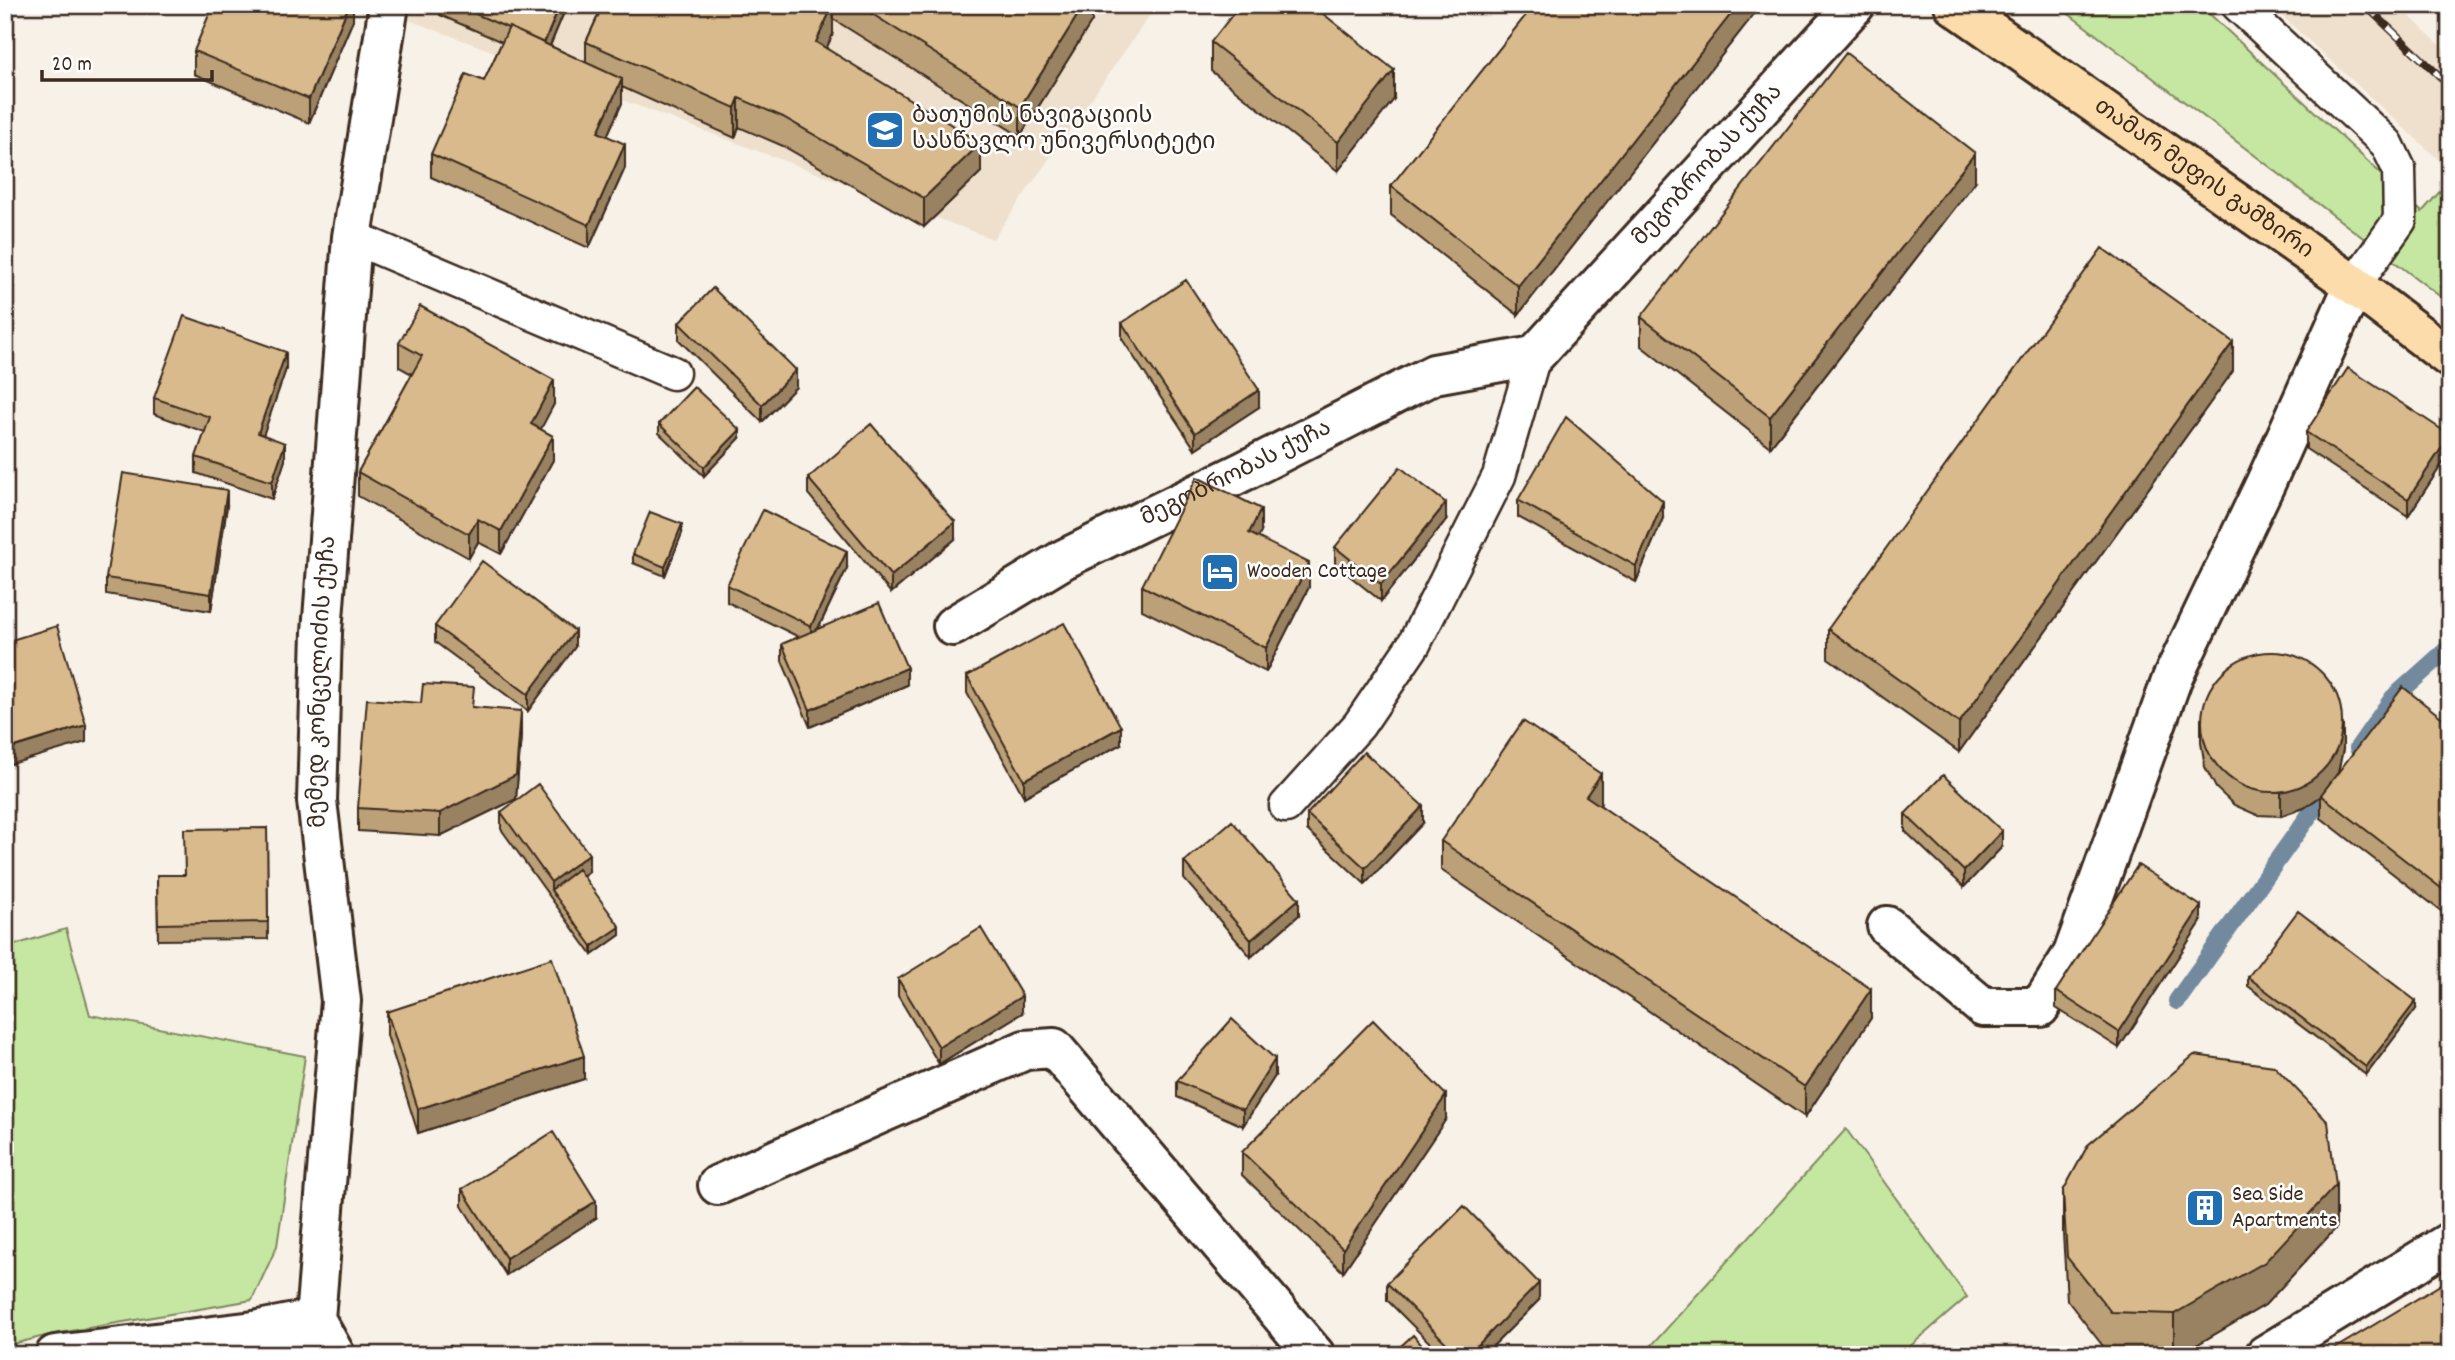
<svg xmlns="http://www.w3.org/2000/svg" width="2455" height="1360" viewBox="0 0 2455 1360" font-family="Dekko,'Noto Sans Georgian',sans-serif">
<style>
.built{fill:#eee0cc}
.green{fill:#c5e7a1;stroke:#808860;stroke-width:2}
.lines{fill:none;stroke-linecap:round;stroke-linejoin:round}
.stream{stroke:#72899e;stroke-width:18}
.lane-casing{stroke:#3b2a1e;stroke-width:37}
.street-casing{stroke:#3b2a1e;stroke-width:44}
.primary-casing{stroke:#3b2a1e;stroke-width:44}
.lane{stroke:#fff;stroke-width:32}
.street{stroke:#fff;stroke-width:38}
.primary{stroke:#fddcac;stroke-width:38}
.rail-casing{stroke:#3b2a1e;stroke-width:8}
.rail{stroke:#fff;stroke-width:5;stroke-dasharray:16;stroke-linecap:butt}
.wall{fill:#bba078;stroke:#3b2a1e;stroke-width:2}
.shaded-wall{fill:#988262;stroke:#3b2a1e;stroke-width:2}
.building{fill:#d9ba8c;stroke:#3b2a1e;stroke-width:2}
.labels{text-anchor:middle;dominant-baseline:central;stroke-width:5;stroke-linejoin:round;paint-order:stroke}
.poi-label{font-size:23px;fill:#3b2a1e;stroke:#fff;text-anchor:start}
.street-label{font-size:23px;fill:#3b2a1e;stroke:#fff}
</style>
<rect width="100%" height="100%" fill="#f7f1e8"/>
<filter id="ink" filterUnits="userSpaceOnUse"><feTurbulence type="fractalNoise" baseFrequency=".0143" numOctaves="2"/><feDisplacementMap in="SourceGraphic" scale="14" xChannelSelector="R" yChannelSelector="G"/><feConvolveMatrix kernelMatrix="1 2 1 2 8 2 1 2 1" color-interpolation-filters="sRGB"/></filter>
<g filter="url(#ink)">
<!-- built -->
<path class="built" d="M411,5H1157L993,239L409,20Z
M2270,5H2398L2450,55V170Z"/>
<!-- green -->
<path class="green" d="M2057,5H2200L2422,212L2450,180V304Z
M66,929L90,1015L305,1056L277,1246L252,1300L53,1334L5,1346V948Z
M1846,1129L1967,1297L1900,1355H1643Z"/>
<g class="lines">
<!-- stream -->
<path class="stream" d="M2358,748L2393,698L2450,647
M2177,1001L2333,782"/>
<defs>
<path id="lane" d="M2238,5L2387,144L2399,169L2400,220L2354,285
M352,237L673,373
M1286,806L1359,725L1414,644L1499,476L1534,356
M296,1355L315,1319"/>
<g id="street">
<path id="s1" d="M953,626L1064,559L1244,471L1434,374L1534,356L1855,5"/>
<path d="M1887,926L1983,1007H2040L2073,954L2172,679L2266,482L2354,285"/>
<path d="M718,1185L1025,1050L1054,1048L1315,1355"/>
<path d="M55,1355L254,1331L315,1319"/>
<path id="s2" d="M335,1355L315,1319L341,1001L317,801L322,632L352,237L389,5"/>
<path d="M2265,1355L2450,1242"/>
</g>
<g id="primary">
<path id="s3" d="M1954,5L2354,285L2450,358"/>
</g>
</defs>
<!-- lane casing -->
<use href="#lane" class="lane-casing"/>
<!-- street casing -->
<use href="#street" class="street-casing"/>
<!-- primary casing -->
<use href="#primary" class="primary-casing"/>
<!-- lane -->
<use href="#lane" class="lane"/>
<!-- street -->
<use href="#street" class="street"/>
<!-- primary -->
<use href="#primary" class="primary"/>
<defs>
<path id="rail" d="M2365,5L2450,86"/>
</defs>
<!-- rail casing -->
<use href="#rail" class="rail-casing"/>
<!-- rail -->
<use href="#rail" class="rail"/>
</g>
<!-- wall -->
<path class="wall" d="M353,5V20L309,123L194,74V51Z
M440,5H567L550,46L586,63V42L603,5H1092V21L1020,136L833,19V34L826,48L981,172L924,227L783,146L739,127L735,138L622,87V103L607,136L625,168L589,248L431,177V154L484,81L502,42L440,15Z
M1523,5H1761L1518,315L1391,215V186L1530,10Z
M1211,42L1394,99L1338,171L1211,71Z
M1975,182L1770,447L1641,346V317Z
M679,323L796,387L762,422L679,340Z
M1122,323L1259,407L1195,449L1122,339Z
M399,343L554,404L540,429L553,460L501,554L478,542L469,558L358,496V472L412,374L399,367Z
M286,369L263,435L285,460L272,499L196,473V457L205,432L154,414V398Z
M2233,371L1959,752L1828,658V629Z
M659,424L740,438L704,476L659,433Z
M2306,432L2450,435V452L2408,516L2306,449Z
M808,478L955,539L891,593L808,494Z
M1518,500L1663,518L1636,582L1518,517Z
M227,506L211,611L106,594V578Z
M1446,520L1381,601L1335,564V547Z
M1261,532L1258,538L1309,587L1266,672L1142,610V586Z
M682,533L665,576L633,563V554Z
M847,568L818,629L907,685L810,727L782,661V644L799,637L727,602V585Z
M435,626L575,647L528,711L435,642Z
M967,676L1121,744L1024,797L967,693Z
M474,707L521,735L516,799L440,836L358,831V808Z
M2201,719L2343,749L2338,772L2450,724V918L2321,818V796L2304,808L2281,816L2257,815L2234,805L2216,788L2205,767L2201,742Z
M1601,803L1600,805L1871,1018L1805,1117L1441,870V841Z
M501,812L589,871L583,876L620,935L592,955L501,829Z
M1307,814L1423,823L1365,884L1307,830Z
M1905,814L2002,847L1964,887L1905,831Z
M267,828L268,939L158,940L157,875H185Z
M1184,862L1299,915L1251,957L1184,879Z
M2201,922L2119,1048L2056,1008V991Z
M2248,977L2416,1009L2366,1075L2248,986Z
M898,979L1022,1013L939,1064L898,996Z
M387,1012L584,1079L418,1133L387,1035Z
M1275,1076L1243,1126L1177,1097V1081Z
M1446,1119L1343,1272L1242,1175V1152Z
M462,1189L596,1218L506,1275L462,1206Z
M2063,1191L2336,1228L2265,1305L2179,1355H2110L2067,1300L2063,1234Z
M1387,1283L1539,1300L1484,1355H1442L1387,1300Z"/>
<!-- shaded-wall -->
<path class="shaded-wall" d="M349,5H353V20L309,123V99Z
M560,5H567L544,60V44Z
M833,5V34L816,71V42Z
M1084,5H1092V21L1020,136V107Z
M1738,5H1761L1518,315V286Z
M1394,70V99L1338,171V142Z
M622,79V103L598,156V132Z
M739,98V127L735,138V108Z
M981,143V172L924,227V198Z
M625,144V168L589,248V225Z
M1975,153V182L1770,447V417Z
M2233,342V371L1959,752V723Z
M286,352V369L258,450V433Z
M796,370V387L762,422V405Z
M554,380V404L531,448V424Z
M1259,390V407L1195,449V433Z
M740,430V438L704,476V467Z
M2450,435V452L2408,516V499Z
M553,436V460L501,554V531Z
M285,443V460L272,499V482Z
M227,490V506L211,611V594Z
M1663,501V518L1636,582V566Z
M1446,503V520L1381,601V584Z
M1261,509V532L1249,556V533Z
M478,519V542L469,558V534Z
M955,522V539L891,593V576Z
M682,524V533L665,576V567Z
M847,551V568L811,643V626Z
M1309,563V587L1266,672V648Z
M575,631V647L528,711V694Z
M907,668V685L810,727V710Z
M521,711V735L516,799L440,836V813Z
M86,725V742L5,766V750Z
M2343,725V749L2338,773L2321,795V796L2304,808L2281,816V792Z
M1121,727V744L1024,797V780Z
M1601,774V803L1586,825V796Z
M1423,806V823L1365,884V868Z
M2002,831V847L1964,887V871Z
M589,854V871L555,896L551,890V882Z
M1299,899V915L1251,957V940Z
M2201,906V922L2119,1048V1032Z
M620,927V935L592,955V946Z
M1871,989V1018L1805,1117V1087Z
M1022,996V1013L939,1064V1047Z
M2416,1001V1009L2366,1075V1067Z
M584,1056V1079L418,1133V1109Z
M1275,1059V1076L1243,1126V1110Z
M1446,1095V1119L1343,1272V1249Z
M2336,1185V1228L2265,1305L2179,1355H2174V1314Z
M596,1201V1218L506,1275V1258Z
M1539,1283V1300L1484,1355H1468Z"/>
<!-- building -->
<path class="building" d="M213,5H349L309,99L194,51Z
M455,5H560L544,43L509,27L508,28Z
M603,5H833L816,42L981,143L924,198L783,117L739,98L735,108L586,42Z
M858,5H1084L1020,107Z
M1240,5H1312L1394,70L1338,142L1211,42Z
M1534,5H1738L1518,286L1391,186Z
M509,27L622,79L598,132L625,144L589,225L431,154L466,74L484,81Z
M1846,53L1975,153L1770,417L1641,317Z
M2102,248L2233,342L1959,723L1828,629Z
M1186,280L1259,390L1195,433L1122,323Z
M713,288L796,370L762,405L679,323Z
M420,306L554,380L531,424L553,436L501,531L478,519L469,534L358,472L422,356L399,343Z
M184,316L286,352L258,433L285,443L272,482L196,457L210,417L154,398Z
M2348,368L2450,435L2408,499L2306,432Z
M694,387L740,430L704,467L659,424Z
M1566,417L1663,501L1636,566L1518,500Z
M871,424L955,522L891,576L808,478Z
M1400,467L1446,503L1381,584L1335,547Z
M123,473L227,490L211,594L106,578Z
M1197,477L1261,509L1249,533L1309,563L1266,648L1142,586Z
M763,510L847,551L811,626L727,585Z
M650,512L682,524L665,567L633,554Z
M482,561L575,631L528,694L435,626Z
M879,603L907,668L810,710L782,644Z
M1064,623L1121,727L1024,780L967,676Z
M57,626L86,725L5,750V642Z
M2202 722a70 70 0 1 1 140 0a70 70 0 1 1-140 0Z
M423,684L474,687L472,707L521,711L516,775L440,813L358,808L367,699L421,703Z
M2403,687L2450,724V895L2321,795Z
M1523,721L1601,774L1586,796L1871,989L1805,1087L1441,841Z
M1364,752L1423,806L1365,868L1307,814Z
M1943,775L2002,831L1964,871L1905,814Z
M538,784L589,854L551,882L501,812Z
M1232,821L1299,899L1251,940L1184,862Z
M267,828L268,922L158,924L157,875H185L184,829Z
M2138,865L2201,906L2119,1032L2056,991Z
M578,869L620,927L592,946L551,890Z
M2298,911L2416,1001L2366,1067L2248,977Z
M981,928L1022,996L939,1047L898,979Z
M552,958L584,1056L418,1109L387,1012Z
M1232,1019L1275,1059L1243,1110L1177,1081Z
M1373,1020L1446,1095L1343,1249L1242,1152Z
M2194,1055L2274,1066L2328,1122L2336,1185L2265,1262L2174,1314L2111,1312L2067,1257L2063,1191L2088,1145Z
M553,1132L596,1201L506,1258L462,1189Z
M1464,1206L1539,1283L1468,1355H1458L1387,1283Z
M2450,1279V1355H2324Z
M1413,1335L1430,1355H1391Z
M450,1346L454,1355H430Z"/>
</g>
<!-- icons -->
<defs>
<symbol id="university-square" viewBox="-11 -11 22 22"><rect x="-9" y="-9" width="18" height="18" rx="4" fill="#1f6fb2" stroke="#fff"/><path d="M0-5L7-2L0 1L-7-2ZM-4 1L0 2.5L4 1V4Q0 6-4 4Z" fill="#fff"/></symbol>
<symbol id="hotel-square" viewBox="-11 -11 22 22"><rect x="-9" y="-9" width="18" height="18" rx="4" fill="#1f6fb2" stroke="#fff"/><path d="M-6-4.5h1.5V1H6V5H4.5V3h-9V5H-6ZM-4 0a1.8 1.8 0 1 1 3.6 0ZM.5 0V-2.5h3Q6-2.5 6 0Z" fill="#fff"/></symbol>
<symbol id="building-square" viewBox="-11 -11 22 22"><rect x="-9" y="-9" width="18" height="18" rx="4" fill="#1f6fb2" stroke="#fff"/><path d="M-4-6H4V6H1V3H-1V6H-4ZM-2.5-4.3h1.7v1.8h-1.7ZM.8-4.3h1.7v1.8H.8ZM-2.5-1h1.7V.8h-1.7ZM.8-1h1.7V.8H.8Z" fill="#fff"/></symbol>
</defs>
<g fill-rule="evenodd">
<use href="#university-square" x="863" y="108" width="44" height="44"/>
<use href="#hotel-square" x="1198" y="550" width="44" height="44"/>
<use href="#building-square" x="2183" y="1186" width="44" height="44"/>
</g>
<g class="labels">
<!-- poi labels -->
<g class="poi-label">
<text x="912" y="117">ბათუმის ნავიგაციის<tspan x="912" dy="26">სასწავლო უნივერსიტეტი</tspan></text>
<text x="1247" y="572">Wooden Cottage</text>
<text x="2232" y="1195">Sea Side<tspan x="2232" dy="26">Apartments</tspan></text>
</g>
<!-- street labels -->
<g class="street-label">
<text stroke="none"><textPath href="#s1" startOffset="903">მეგობრობას ქუჩა</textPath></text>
<text stroke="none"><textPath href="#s3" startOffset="304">თამარ მეფის გამზირი</textPath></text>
<text stroke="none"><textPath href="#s1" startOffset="322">მეგობრობას ქუჩა</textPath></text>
<text stroke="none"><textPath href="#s2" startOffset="681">მემედ კონცელიძის ქუჩა</textPath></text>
</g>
</g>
<!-- margin -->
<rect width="2455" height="1360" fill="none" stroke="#fff" stroke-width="28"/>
<rect x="14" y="14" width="2427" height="1332" fill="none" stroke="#3b2a1e" stroke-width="2.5" filter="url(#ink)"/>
<!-- scale -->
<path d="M42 70v10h170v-10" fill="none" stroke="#3b2a1e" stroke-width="3.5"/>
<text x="52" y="70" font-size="21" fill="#3b2a1e" stroke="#ffffff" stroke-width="5" paint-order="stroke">20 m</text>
</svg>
